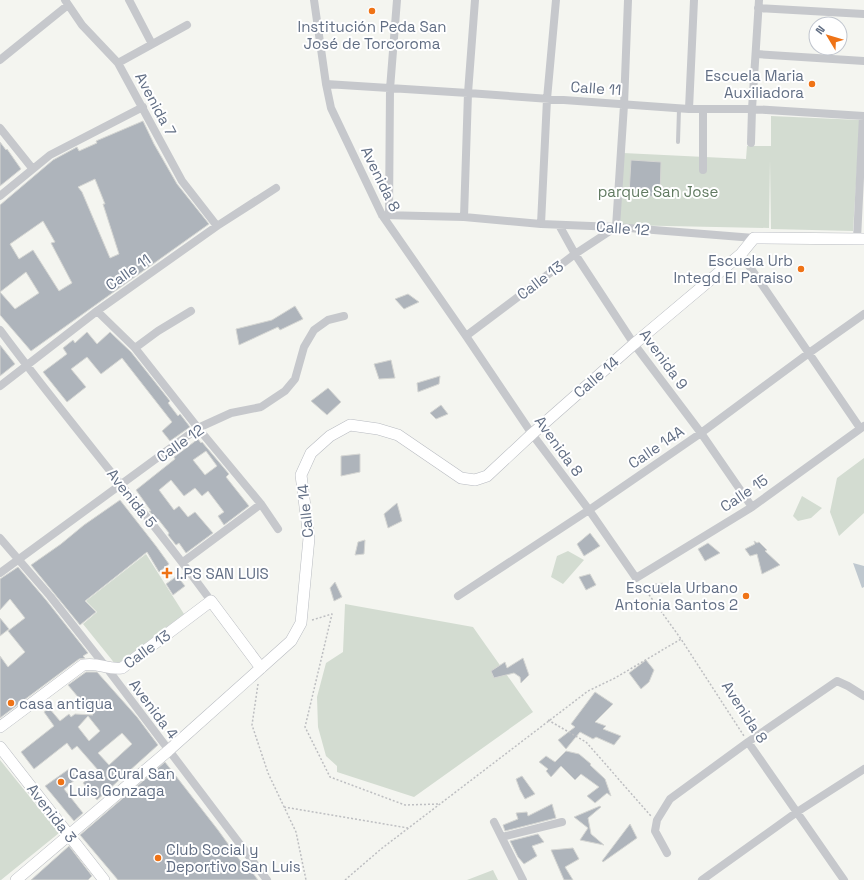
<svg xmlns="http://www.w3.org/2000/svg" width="864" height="880" viewBox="0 0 864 880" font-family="'Space Grotesk',sans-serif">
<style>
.green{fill:#d3dcd1}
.water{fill:#bfc8cf}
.building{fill:#aeb4bb;stroke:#d5d6d3;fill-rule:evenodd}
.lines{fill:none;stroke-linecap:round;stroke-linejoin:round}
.secondary-casing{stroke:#b8bbc1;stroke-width:12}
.path{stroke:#bdbec1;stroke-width:1.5;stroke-dasharray:2 2;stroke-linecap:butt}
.lane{stroke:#c6c8cc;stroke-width:4}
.street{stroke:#c6c8cc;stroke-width:8}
.secondary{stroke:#fff;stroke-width:11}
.poi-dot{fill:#ef7316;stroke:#fff;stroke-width:1.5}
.labels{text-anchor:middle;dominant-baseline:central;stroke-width:4;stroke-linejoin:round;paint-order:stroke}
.poi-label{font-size:15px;fill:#616e84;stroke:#fff;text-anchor:start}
.street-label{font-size:15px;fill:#616e84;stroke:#fff}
.park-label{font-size:15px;fill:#617a61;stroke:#fff}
</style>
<rect width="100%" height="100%" fill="#f4f5f0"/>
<!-- green -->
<path class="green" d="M771,116L860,120L853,231L771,229L770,160L769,228L619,225L623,153L746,159L747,146H771Z
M864,458V513L839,536L830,512L837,478Z
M802,496L822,508L811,518L798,521L793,516Z
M568,551L584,560L563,584L551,577L557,556Z
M146,554L184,614L116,665L83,624L97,612L86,601Z
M345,604L473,627L533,712L414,797L337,772V766L326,756L318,727L317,697L326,663L343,652Z
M0,760L59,833L1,880H0Z
M493,870L498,880H467Z"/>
<!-- water -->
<path class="water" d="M853,563L864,566V587L862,588Z"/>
<!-- building -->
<path class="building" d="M143,121L154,144L177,184L209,224L31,351L0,315V205L53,160L77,147L79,151L97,143L96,141ZM95,179L105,204H103L119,254L110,258L82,192L78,187ZM43,221L55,242L51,243L72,283L59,291L33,250L19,259L10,244ZM26,272L39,293L15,309L0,292Z
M0,142L6,150L7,149L21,169L0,186Z
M631,160L661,162L660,197L629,194Z
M408,294L419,302L404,309L395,299Z
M295,306L303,319L280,330L278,327L239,345L236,329L272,320Z
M87,332L97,344L110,332L131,352L170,401L168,403L178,416L180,414L190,427L170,441L162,431L172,422L122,358L101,374L87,357L71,369L86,387L67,402L43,372L67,354L63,348L73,340L75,343Z
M0,345L15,364L0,376Z
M391,360L395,378L379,379L374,364Z
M440,376L439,384L418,392L417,383Z
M328,388L341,402L327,415L311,401Z
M441,405L448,414L436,419L430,413Z
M198,439L201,443L202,442L229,474L226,477L249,506L224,525L218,516L224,512L208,491L202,496L195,488L184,496L171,480L159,490L174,510L179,506L188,517L195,512L213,533L186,553L179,543L176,545L168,535L169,533L158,519L157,520L149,511H151L136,490L175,459L174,457ZM206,451L217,466L205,475L193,460Z
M360,454V472L341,476V456Z
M120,500L156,546L169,564L159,572L147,552L85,601L96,612L80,625L31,565L61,544L84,525Z
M397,503L402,521L388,528L384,514Z
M590,533L600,546L584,556L577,544Z
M365,540L364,554L355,555L358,542Z
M754,541L757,543L759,542L767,550L765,551L780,565L762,574L757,554L750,556L745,549L755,544Z
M708,543L720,553L705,561L698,549Z
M18,567L46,600L88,653L83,656L85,658L79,659L0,718V656L8,667L25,652L8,631L25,618L10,599L0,610V579Z
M590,574L596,585L586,590L579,577Z
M177,576L185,586L173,595L166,584Z
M335,582L342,597L334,601L330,588Z
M663,583L662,590L655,591L654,584Z
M0,618L9,629L0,636Z
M523,658L529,675L521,683L520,677L514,673L494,678L491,671L505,662L507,668Z
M646,660L654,670L649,682L641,689L629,673Z
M86,672H97L137,717L158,745L97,800L83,783L98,770L77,746L72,750L67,743L34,769L21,752L54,726L44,712L49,708L60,721L69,714L71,717L75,714L93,715L68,685ZM88,716L100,731L89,741L78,727ZM122,733L132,744L109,765L98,753Z
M595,692L613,704L595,722L606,726L603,729L621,736L614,745L596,737L593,739L580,732L566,749L558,740L575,727L571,724Z
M566,751L579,754L591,764L590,765L605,779L611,796L607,793L595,803L587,796L599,787L581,774L575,780L561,766L551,777L546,771L548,769L539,762L546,756L555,762Z
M165,762L218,830L247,870L249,868L258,880H118L80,835Z
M69,769L77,778L64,789L83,813L74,821L45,786Z
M522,776L535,794L525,799L520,790L516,779Z
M552,804L556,818L505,831L503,825L518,819L516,813L527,812L528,816Z
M600,806L601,807L588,818L591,834L604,845L580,840L588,828L574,817Z
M630,824L637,838L603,862L602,861Z
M538,834L544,842L532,846L537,856L524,864L518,857L510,841Z
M69,846L92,876L88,880H31Z
M573,848L579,859L565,867L573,880H564L551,850Z"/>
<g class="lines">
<defs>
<path id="secondary" d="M0,727L83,665C100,662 106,670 122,668L211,601L261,668
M0,747L104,880
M16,880L168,751L291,641L301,623L309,538L301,475L311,453L330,436L350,425L378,429L398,435L461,478L475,480L487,476L532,434L634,344L741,254L754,238L864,239"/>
</defs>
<!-- secondary casing -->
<use href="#secondary" class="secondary-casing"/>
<!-- path -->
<path class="path" d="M642,585L681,639L744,736
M312,620L332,614L305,727L330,777L405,805L439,804
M258,684L252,725L268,773L296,832L306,880
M548,720L586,742L651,816
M284,807L408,828
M345,880L381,849L588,691L615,678L681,639"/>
<!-- lane -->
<path class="lane" d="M678,142L679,109"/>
<!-- street -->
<path class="street" d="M65,0L82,25L118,63L182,181L217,226
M129,0L152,44
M314,0L326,84L331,108L382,215L466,336L532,434L589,510L636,578L752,507L864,426
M758,8L864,14
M756,54L864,61
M0,60L68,5
M118,63L187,25
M326,84L468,93L689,109H752L864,116
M689,109L694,0
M0,128L32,168
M751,143L752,109L759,0
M703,170V109
M0,196L50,155L143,107
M382,215L464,217L541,224L616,227L754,238
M389,215L390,89L397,0
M464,217L468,93L475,0
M541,224L547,99L556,0
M559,225L575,254L634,344L701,433L752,507
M857,239L863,116
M741,254L860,428
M97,311L135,348L198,428L261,504L278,529
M0,330C68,422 144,509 211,601
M466,336L575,254L616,227L624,105L628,0
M135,348L158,331L191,311
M0,386L97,311L217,226L276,188
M0,538L50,596L106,667L267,880
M183,562L261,504
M0,573L198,428L231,413L261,407L285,391L295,379L304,347L314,330L328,320L344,316
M458,596L589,510L701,433L809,353L864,314
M748,742L844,880
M494,822L523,880
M502,837L562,822
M667,853L655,831L657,820L670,799L748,742L837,681L848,686L864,696
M702,880L797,812L864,769"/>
<!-- secondary -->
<use href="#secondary" class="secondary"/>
</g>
<!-- markers -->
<g class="poi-dot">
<circle cx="372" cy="11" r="4"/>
<circle cx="812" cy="84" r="4"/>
<circle cx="801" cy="269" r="4"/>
<path d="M165 567h4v4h4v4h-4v4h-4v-4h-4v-4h4z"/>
<circle cx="746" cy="596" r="4"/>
<circle cx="11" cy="703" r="4"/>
<circle cx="61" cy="782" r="4"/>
<circle cx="158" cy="858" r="4"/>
</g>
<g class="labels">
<!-- poi labels -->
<g class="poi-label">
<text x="372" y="26" text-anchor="middle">Institución Peda San<tspan x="372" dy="17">José de Torcoroma</tspan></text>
<text x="804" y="75" text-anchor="end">Escuela Maria<tspan x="804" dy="17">Auxiliadora</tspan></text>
<text x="793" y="260" text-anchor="end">Escuela Urb<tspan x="793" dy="17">Integd El Paraiso</tspan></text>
<text x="176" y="573">I.PS SAN LUIS</text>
<text x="738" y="587" text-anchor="end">Escuela Urbano<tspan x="738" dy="17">Antonia Santos 2</tspan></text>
<text x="19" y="703">casa antigua</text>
<text x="69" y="773">Casa Cural San<tspan x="69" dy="17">Luis Gonzaga</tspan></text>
<text x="166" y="849">Club Social y<tspan x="166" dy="17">Deportivo San Luis</tspan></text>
</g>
<!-- street labels -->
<g class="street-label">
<text transform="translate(596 88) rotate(4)">Calle 11</text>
<text transform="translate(156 104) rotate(62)">Avenida 7</text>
<text transform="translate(381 179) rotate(64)">Avenida 8</text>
<text transform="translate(623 228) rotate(4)">Calle 12</text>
<text transform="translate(128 272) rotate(-35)">Calle 11</text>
<text transform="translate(540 280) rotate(-37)">Calle 13</text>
<text transform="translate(664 359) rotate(54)">Avenida 9</text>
<text transform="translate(596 377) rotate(-41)">Calle 14</text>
<text transform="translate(180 443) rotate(-35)">Calle 12</text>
<text transform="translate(559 446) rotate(54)">Avenida 8</text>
<text transform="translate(656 447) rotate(-34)">Calle 14A</text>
<text transform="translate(744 493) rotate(-34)">Calle 15</text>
<text transform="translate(132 498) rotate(52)">Avenida 5</text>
<text transform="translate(305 511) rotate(-96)">Calle 14</text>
<text transform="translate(147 649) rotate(-36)">Calle 13</text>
<text transform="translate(154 709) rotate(53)">Avenida 4</text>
<text transform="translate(745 712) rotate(57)">Avenida 8</text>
<text transform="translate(52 813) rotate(52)">Avenida 3</text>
</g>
<!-- park labels -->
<g class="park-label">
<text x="658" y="191">parque San Jose</text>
</g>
</g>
<!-- north arrow -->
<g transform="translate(828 36) rotate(308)"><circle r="19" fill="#ffffff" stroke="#c0c5ce"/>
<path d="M0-3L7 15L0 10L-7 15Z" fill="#ef7316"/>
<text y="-6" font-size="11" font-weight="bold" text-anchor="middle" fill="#616e84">N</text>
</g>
</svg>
